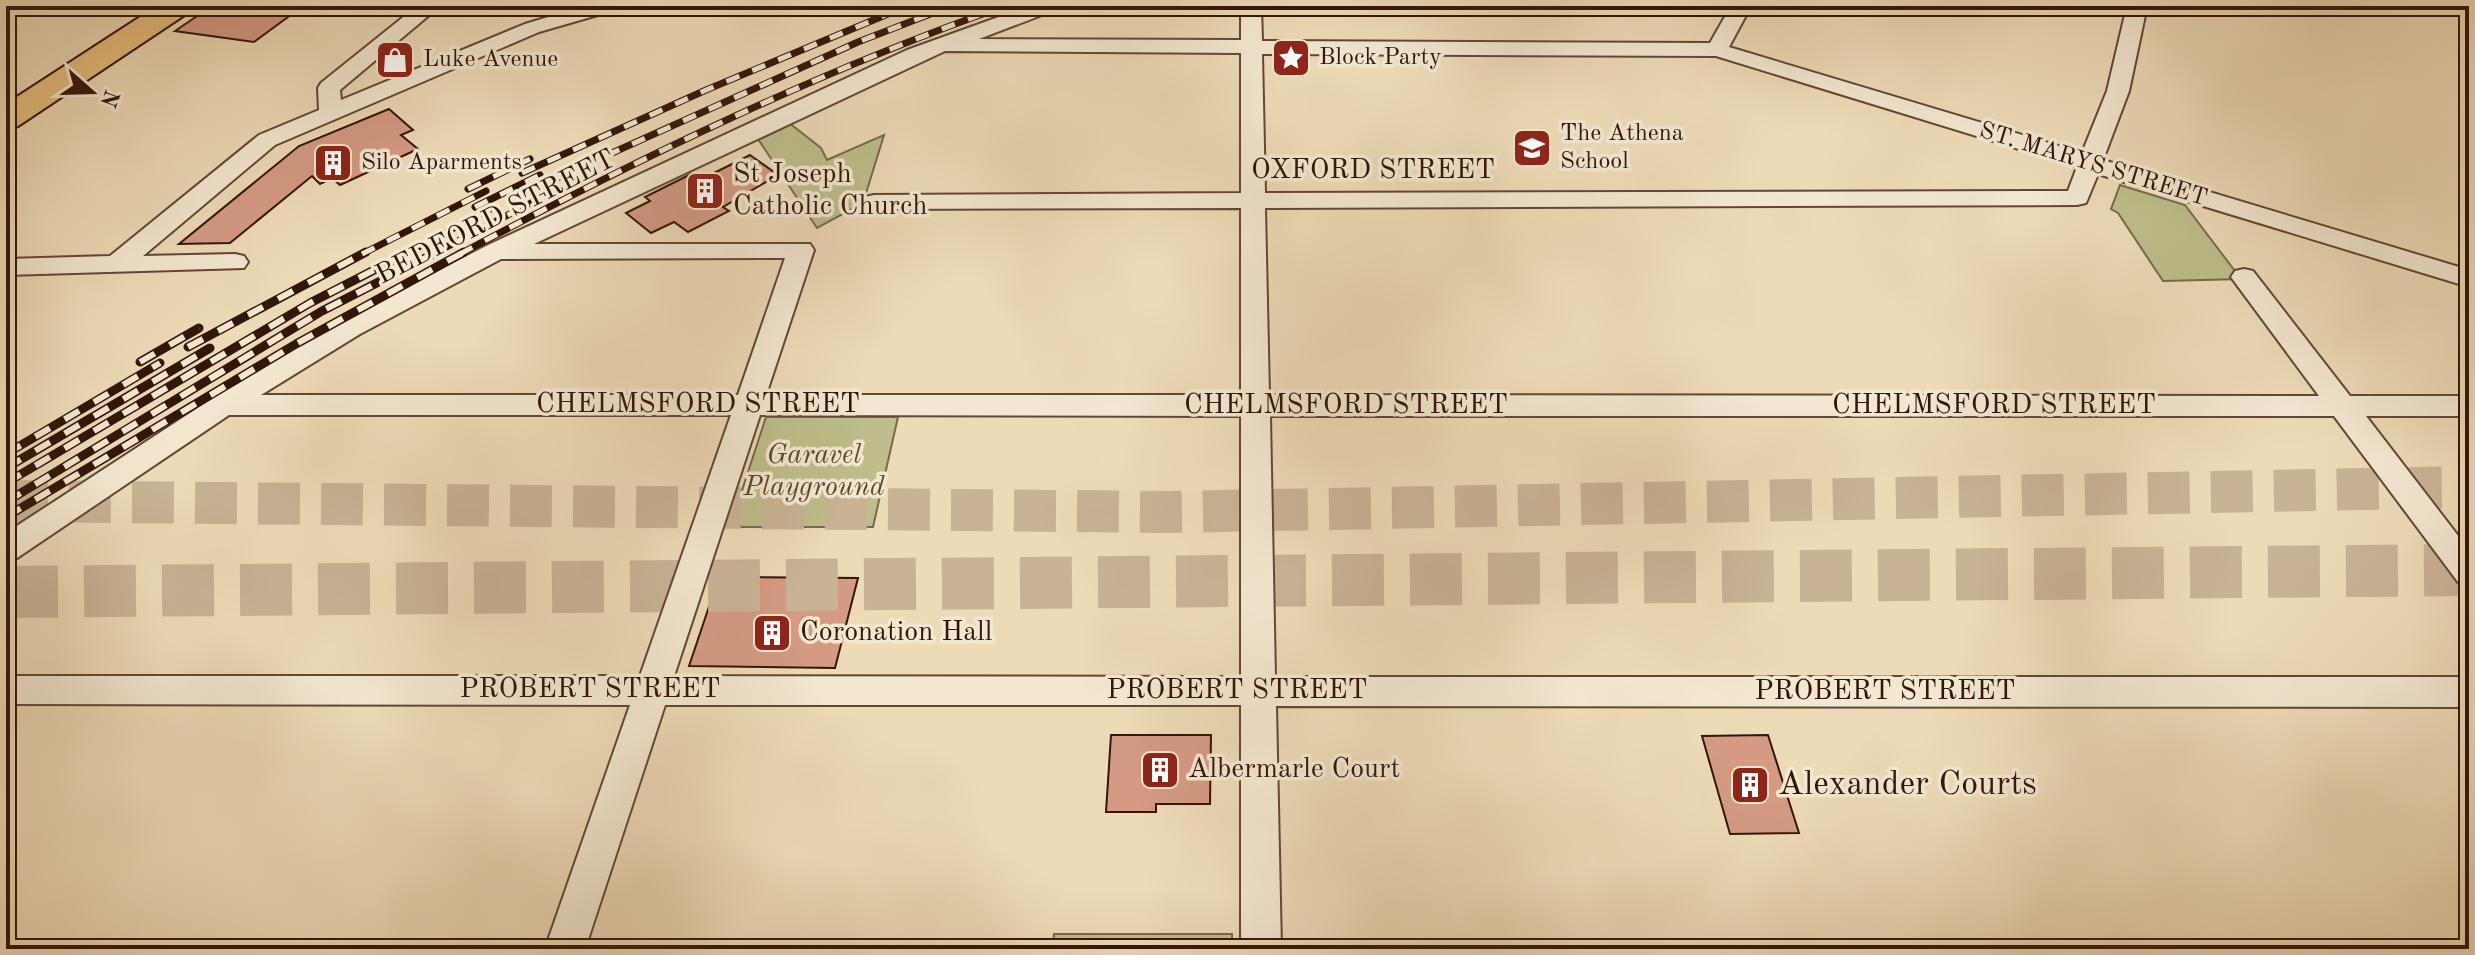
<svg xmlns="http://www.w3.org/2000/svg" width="2475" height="955" viewBox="0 0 2475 955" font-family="'Old Standard TT',serif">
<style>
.green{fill:#bdbe8b;stroke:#786a4b;stroke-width:2}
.building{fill:#d49a83;stroke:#32160b;stroke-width:2}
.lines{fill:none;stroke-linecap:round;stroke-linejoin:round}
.highway-tunnel-far1{stroke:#c8b395;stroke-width:42;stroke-dasharray:42 21;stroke-linecap:butt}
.highway-tunnel{stroke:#c8b395;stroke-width:52;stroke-dasharray:52 26;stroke-linecap:butt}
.street-casing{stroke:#614736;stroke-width:4}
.highway-casing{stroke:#32160b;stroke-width:4}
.street{fill:#f3e7d0;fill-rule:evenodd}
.highway{fill:#e6bd7c;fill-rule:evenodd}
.rail-far1-casing{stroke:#32160b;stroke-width:7}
.rail-casing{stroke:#32160b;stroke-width:9}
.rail-far1{stroke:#f3e7d0;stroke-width:5;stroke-dasharray:14;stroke-linecap:butt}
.rail{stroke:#f3e7d0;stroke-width:6;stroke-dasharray:17;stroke-linecap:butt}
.labels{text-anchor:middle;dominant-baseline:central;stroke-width:7;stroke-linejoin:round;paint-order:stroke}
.far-poi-label{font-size:24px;fill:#32160b;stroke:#f3e7d0;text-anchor:start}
.far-street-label{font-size:24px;fill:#32160b;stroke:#f3e7d0}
.street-label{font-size:28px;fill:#32160b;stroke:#f3e7d0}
.poi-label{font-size:28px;fill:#32160b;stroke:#f3e7d0;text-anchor:start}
.park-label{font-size:28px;font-style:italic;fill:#5c4831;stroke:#f3e7d0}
.near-poi-label{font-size:34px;fill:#32160b;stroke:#f3e7d0;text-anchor:start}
</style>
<rect width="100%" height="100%" fill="#eddab7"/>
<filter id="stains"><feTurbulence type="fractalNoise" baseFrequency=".0025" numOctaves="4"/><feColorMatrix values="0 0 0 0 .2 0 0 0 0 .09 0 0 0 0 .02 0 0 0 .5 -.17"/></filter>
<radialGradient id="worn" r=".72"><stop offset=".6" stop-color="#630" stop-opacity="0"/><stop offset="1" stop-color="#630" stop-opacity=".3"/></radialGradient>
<!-- green -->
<path class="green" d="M788,122L821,148L827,160L884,135L863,203L817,228L758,139Z
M2120,185L2185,205L2241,279L2163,281L2118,213L2111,209Z
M766,417H898L873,527H730Z
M1054,934H1232V949H1052Z"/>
<!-- building -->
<path class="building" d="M212,6H303L254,42L175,31Z
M389,109L413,130L401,135L418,149L340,185L332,178L320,184L312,176L230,243L179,244L299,146Z
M750,155L778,175L723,207L729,211L688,232L674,222L651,233L626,213L650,201L645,197L691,174L700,180Z
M719,577L858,578L835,668L689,666Z
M1111,735H1211L1210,804H1156V812H1106Z
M1768,735L1799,833L1730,834L1702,736Z"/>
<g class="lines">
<!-- highway-tunnel-far1 -->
<path class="highway-tunnel-far1" d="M6,501L1172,512L2469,487"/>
<!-- highway-tunnel -->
<path class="highway-tunnel" d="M6,592L2469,570"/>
<defs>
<path id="street" d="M417,6H440L340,90L341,100L525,24L585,6H618L615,10L539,32L275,145L143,256L235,254L244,256L248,262L244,268L6,275V259L110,256L259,135L319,110L318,88L321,83Z
M1029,6H1058L1055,10L979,39L1241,40V6H1261L1262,41L1710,43L1731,6H1751L1729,47L2082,153L2107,91L2127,6H2147L2129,91L2103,160L2469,270V287L2098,174L2086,203L2077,205L1265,208L1269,395L2319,396L2231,277L2235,271L2244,269L2253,271L2350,396H2469V416H2366L2469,550V586L2458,582L2334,416H1270L1275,677H2469V707L1276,706L1281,949H1241V705H665L585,949H545L630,705L6,704V676H640L731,415H229L17,558L6,561V533L213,398L340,322L486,246L907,50ZM945,51L1241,53V193L874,195L865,197L862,202L865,207L874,209L1241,208V395H766L814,250L810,244H534ZM1262,54L1716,56L2077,167L2068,191L1265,193ZM785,258L738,395H261L360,334L501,259ZM760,415L1241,416V677L674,676Z"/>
<path id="highway" d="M157,6H193L189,12L18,126L6,129V104Z"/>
</defs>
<!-- street casing -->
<use href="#street" class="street-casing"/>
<!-- highway casing -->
<use href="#highway" class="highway-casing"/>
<!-- street -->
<use href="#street" class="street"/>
<!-- highway -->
<use href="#highway" class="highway"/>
<defs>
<path id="rail-far1" d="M522,173L706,90L907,6
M468,189L530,159
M530,190L858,42L951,6
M475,207L540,175
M362,254L486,191
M405,254L490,209
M433,254L552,192
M460,254C635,160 817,72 1005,6"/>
<path id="rail" d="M188,347L366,252
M140,362L199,328
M6,454L160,363
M6,468L210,348
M6,483L310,303L409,252
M6,502L322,311L437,252
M6,517L296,344L464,252"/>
</defs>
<!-- rail-far1 casing -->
<use href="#rail-far1" class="rail-far1-casing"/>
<!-- rail casing -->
<use href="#rail" class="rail-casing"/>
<!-- rail-far1 -->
<use href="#rail-far1" class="rail-far1"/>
<!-- rail -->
<use href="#rail" class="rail"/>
</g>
<!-- icons -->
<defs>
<symbol id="sight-square" viewBox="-11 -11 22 22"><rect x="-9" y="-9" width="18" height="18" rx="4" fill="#8f2418" stroke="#f3e7d0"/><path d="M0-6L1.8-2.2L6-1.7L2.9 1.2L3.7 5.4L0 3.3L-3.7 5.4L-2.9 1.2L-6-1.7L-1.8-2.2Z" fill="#fff"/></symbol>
<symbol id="shop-square" viewBox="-11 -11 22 22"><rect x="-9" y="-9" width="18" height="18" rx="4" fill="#8f2418" stroke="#f3e7d0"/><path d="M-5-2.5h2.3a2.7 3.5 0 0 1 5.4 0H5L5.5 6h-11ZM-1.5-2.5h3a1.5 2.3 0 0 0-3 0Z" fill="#fff"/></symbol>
<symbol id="school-square" viewBox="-11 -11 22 22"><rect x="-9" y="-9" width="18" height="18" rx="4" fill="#8f2418" stroke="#f3e7d0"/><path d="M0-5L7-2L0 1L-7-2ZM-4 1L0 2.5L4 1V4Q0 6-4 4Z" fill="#fff"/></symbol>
<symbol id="building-square" viewBox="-11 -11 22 22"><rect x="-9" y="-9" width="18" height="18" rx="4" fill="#8f2418" stroke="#f3e7d0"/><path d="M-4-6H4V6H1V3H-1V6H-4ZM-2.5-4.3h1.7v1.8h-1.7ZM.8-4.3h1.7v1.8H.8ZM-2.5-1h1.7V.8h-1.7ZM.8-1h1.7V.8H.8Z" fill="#fff"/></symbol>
</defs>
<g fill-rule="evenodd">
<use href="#sight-square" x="1269" y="36" width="44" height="44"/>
<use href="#shop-square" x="373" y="38" width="44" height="44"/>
<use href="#school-square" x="1510" y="126" width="44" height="44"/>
<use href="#building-square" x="311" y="141" width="44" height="44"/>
<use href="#building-square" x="683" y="169" width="44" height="44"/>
<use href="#building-square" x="750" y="611" width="44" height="44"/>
<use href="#building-square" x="1138" y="748" width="44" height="44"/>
<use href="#building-square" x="1728" y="763" width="44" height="44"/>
</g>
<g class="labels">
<!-- far-poi labels -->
<g class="far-poi-label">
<text x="1319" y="58">Block Party</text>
<text x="423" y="60">Luke Avenue</text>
<text x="1560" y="134">The Athena<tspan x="1560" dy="28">School</tspan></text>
<text x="361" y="163">Silo Aparments</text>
</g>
<!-- far-street labels -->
<g class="far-street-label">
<text transform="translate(2093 165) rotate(17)">ST. MARYS STREET</text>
</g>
<!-- street labels -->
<g class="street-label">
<text x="1373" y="171">OXFORD STREET</text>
<text transform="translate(496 218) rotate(-27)">BEDFORD STREET</text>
<text x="698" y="405">CHELMSFORD STREET</text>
<text x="1346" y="406">CHELMSFORD STREET</text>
<text x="1994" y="406">CHELMSFORD STREET</text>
<text x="590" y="690">PROBERT STREET</text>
<text x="1237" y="691">PROBERT STREET</text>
<text x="1885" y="692">PROBERT STREET</text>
</g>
<!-- poi labels -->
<g class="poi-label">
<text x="733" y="175">St Joseph<tspan x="733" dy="32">Catholic Church</tspan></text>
<text x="800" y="633">Coronation Hall</text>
<text x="1188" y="770">Albermarle Court</text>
</g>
<!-- park labels -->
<g class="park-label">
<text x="814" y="456">Garavel<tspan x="814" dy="32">Playground</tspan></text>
</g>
<!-- near-poi labels -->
<g class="near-poi-label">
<text x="1778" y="785">Alexander Courts</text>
</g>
</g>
<!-- margin -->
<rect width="2475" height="955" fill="none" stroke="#eddab7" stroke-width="32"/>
<rect x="8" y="8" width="2459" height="939" fill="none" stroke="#32160b" stroke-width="4"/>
<rect x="16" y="16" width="2443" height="923" fill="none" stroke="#32160b" stroke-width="2"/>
<!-- north arrow -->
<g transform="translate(92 92) rotate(110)" stroke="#f3e7d0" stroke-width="6" paint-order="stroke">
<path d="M0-6L14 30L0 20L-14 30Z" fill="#32160b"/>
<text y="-12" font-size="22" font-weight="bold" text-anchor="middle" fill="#32160b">N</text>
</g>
<rect width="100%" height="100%" filter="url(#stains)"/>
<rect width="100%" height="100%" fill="url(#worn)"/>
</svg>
